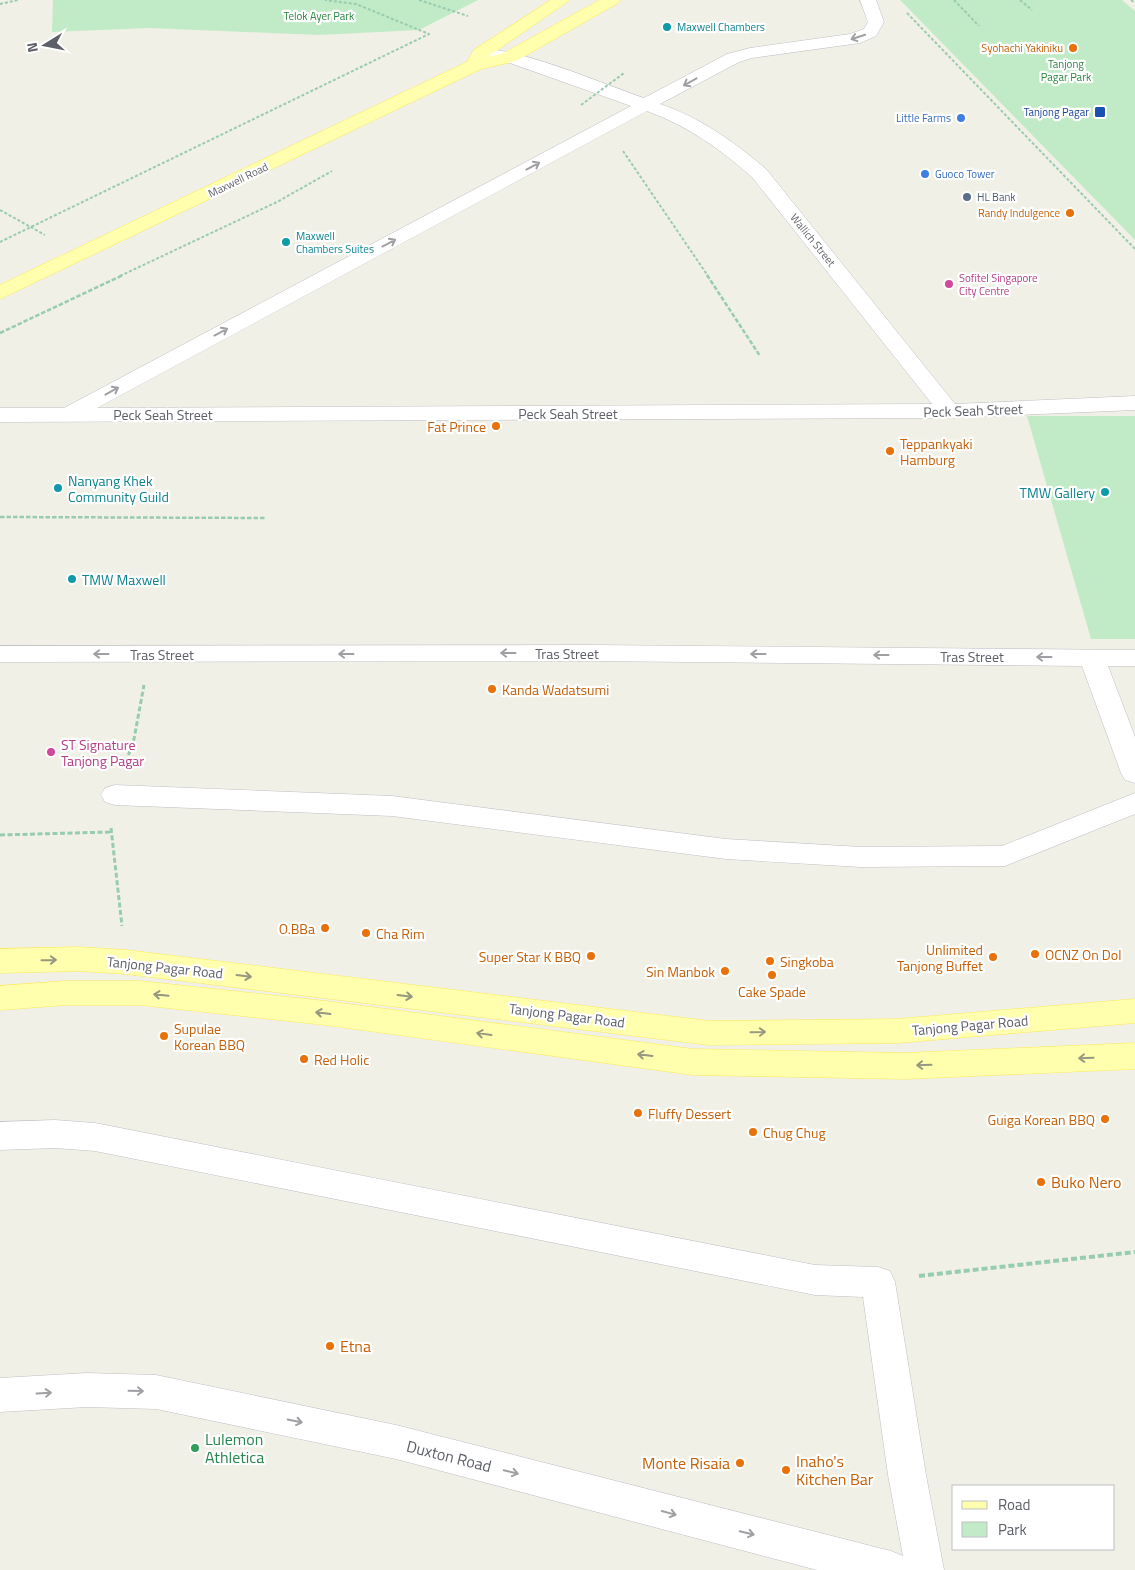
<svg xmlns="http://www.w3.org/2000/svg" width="1135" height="1570" viewBox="0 0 1135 1570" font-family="'Titillium Web',sans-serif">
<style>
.green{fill:#c1ebc7}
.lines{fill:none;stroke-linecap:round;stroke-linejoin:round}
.minor-casing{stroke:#bebfc6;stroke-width:1}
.major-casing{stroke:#ffea52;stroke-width:1}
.path-far3{stroke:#98ccaf;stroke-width:2;stroke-dasharray:3 2;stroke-linecap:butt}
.path-far2{stroke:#98ccaf;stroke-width:2.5;stroke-dasharray:4.5 2;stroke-linecap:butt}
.path-far1{stroke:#98ccaf;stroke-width:3;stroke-dasharray:5 2.5;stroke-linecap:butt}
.path{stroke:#98ccaf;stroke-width:4;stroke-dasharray:6 3;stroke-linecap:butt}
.minor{fill:#fff;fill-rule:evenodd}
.major{fill:#ffffad;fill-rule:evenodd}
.path-bridge{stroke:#98ccaf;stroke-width:2;stroke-dasharray:3 2;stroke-linecap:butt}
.oneway{stroke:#9ea0a4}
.oneway2{stroke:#969880}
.culture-dot{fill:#0f9aa8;stroke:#fff;stroke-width:2}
.food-dot{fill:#e8710a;stroke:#fff;stroke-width:2}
.transit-dot{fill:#1a4fb4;stroke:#fff;stroke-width:2}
.shop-dot{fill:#3f7fe0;stroke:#fff;stroke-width:2}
.service-dot{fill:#5c6f8a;stroke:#fff;stroke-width:2}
.hotel-dot{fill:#d1479c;stroke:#fff;stroke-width:2}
.leisure-dot{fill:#2e9e5b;stroke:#fff;stroke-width:2}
.labels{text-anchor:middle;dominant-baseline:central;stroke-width:4.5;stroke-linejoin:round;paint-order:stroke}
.far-park-label{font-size:11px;fill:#2d8740;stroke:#fff}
.far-culture-label{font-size:11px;fill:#0d838f;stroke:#fff;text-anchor:start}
.far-food-label{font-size:11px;fill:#c56008;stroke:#fff;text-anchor:end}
.far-transit-label{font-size:11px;fill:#164399;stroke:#fff;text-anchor:end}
.far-shop-label{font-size:11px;fill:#366cbe;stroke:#fff;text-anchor:end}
.far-street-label{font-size:11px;fill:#5d6068;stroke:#fff}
.far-service-label{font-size:11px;fill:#4e5e75;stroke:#fff;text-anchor:start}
.far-hotel-label{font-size:11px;fill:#b23c85;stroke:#fff;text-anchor:start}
.street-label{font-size:14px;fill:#5d6068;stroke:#fff}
.food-label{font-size:14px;fill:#c56008;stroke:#fff;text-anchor:start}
.culture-label{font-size:14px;fill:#0d838f;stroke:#fff;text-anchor:start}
.hotel-label{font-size:14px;fill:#b23c85;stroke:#fff;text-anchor:start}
.near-food-label{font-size:16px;fill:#c56008;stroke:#fff;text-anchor:start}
.near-leisure-label{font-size:16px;fill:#27864d;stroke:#fff;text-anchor:start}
.near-street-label{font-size:16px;fill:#5d6068;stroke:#fff}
</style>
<rect width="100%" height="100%" fill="#f1f0e6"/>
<!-- green -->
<path class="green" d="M53,0H478L419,30L319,35L150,28L52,32Z
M900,0H1122L1135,11V240Z
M1027,416H1135V639H1091Z"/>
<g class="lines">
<defs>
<path id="minor" d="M860,0H876L884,22L876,36L860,43L752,58L739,62L660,104C701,118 733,141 766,169L955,404L1135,396V410L949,418L0,422V408H64L631,106L507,62L474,58L471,54L474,50C507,42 608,86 644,98L727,54L750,48L850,34L864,29L868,22ZM647,111C688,126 720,149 752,177L932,404L97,408Z
M589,645L1135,650V666H1108L1135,737V783L1125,780L1121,773L1082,666L589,661L0,662V646Z
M115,785L392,796L726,839L861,847L1002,846L1135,793V814L1005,866L861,867L726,859L392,816L115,805L105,802L101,795L105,788Z
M55,1120L95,1123L815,1265L878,1267L890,1271L895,1282L926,1475L944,1570H817L396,1459L156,1409L87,1407L0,1412V1378L87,1373L156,1375L396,1425L891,1551L903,1556L888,1475L863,1297L815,1295L95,1151L55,1148L0,1150V1122Z"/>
<path id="major" d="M551,0H570L487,57L504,53L600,0H620L618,3L516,61L481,69L0,299V285L467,62L474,50Z
M79,947L126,950L709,1021L897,1019L1135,999V1023L897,1043L709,1045L126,974L79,971L0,973V949Z
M66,981H140L325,1001L693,1049L905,1053L1135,1043V1069L905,1079L693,1075L325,1025L140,1005H66L0,1010V986Z"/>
</defs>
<!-- minor casing -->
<use href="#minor" class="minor-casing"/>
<!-- major casing -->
<use href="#major" class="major-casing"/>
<!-- path-far3 -->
<path class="path-far3" d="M419,0L468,16
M954,0L979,26
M1020,0L1032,10
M1131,0L1135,3
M0,4L18,0
M907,13L1135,249
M623,151L708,276
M0,210L45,235
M0,242L429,34L356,4L325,0
M120,276L277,202L332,171"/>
<!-- path-far2 -->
<path class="path-far2" d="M707,275L760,356
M0,333L123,275
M0,517L266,518"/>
<!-- path-far1 -->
<path class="path-far1" d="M126,762L134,739L144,685
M111,828L122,926
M0,835L110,832"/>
<!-- path -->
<path class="path" d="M919,1276L1135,1252"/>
<!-- minor -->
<use href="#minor" class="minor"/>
<!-- major -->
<use href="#major" class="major"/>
<!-- path-bridge -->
<path class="path-bridge" d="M581,105L624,73"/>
</g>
<!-- one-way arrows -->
<defs><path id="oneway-shaft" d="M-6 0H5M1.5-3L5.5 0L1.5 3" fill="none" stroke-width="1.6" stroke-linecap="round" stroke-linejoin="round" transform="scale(1.25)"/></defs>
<g class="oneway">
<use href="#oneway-shaft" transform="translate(858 37) rotate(162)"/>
<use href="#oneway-shaft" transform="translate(690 82) rotate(151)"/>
<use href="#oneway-shaft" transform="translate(533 166) rotate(-28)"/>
<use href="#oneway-shaft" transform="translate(389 243) rotate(-28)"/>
<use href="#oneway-shaft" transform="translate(221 332) rotate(-28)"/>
<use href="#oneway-shaft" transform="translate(112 391) rotate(-29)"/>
<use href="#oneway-shaft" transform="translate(508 653) rotate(180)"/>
<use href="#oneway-shaft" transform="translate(101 654) rotate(-180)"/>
<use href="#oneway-shaft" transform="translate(346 654) rotate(180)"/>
<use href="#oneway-shaft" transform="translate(758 654) rotate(-180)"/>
<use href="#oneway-shaft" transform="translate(881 655) rotate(-180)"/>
<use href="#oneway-shaft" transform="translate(1044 657) rotate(-180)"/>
<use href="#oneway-shaft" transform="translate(136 1391) rotate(1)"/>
<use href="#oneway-shaft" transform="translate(44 1393) rotate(-3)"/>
<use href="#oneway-shaft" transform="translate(295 1421) rotate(12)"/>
<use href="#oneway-shaft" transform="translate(511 1472) rotate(14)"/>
<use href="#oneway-shaft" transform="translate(669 1513) rotate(15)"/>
<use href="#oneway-shaft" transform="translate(747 1533) rotate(14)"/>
</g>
<g class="oneway2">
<use href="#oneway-shaft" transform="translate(49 960) rotate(-1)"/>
<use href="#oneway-shaft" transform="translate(244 976) rotate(7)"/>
<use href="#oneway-shaft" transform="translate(161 995) rotate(-174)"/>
<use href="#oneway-shaft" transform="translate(405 996) rotate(7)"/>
<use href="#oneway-shaft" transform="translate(323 1013) rotate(-173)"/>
<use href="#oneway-shaft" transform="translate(758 1032) rotate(-1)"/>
<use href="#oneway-shaft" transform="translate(484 1034) rotate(-172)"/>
<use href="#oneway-shaft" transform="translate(645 1055) rotate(-173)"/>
<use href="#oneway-shaft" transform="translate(1086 1058) rotate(178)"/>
<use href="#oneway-shaft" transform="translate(924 1065) rotate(178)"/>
</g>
<!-- markers -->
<g class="culture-dot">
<circle cx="667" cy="27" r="5"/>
<circle cx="286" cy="242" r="5"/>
<circle cx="58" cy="488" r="5"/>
<circle cx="1105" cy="492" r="5"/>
<circle cx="72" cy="579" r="5"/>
</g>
<g class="food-dot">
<circle cx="1073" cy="48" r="5"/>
<circle cx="1070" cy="213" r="5"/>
<circle cx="496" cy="426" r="5"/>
<circle cx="890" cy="451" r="5"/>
<circle cx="492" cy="689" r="5"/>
<circle cx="325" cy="928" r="5"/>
<circle cx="366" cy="933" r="5"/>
<circle cx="1035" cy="954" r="5"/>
<circle cx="591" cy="956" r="5"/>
<circle cx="993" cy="957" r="5"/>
<circle cx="770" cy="961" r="5"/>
<circle cx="725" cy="971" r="5"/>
<circle cx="772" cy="975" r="5"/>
<circle cx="164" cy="1036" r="5"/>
<circle cx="304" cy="1059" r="5"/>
<circle cx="638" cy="1113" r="5"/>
<circle cx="1105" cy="1119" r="5"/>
<circle cx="753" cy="1132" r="5"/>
<circle cx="1041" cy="1182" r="5"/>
<circle cx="330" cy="1346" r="5"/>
<circle cx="740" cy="1463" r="5"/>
<circle cx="786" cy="1470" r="5"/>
</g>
<rect class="transit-dot" x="1094" y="106" width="12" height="12" rx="2.5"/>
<g class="shop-dot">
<circle cx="961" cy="118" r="5"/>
<circle cx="925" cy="174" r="5"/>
</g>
<circle class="service-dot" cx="967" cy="197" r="5"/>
<g class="hotel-dot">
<circle cx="949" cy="284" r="5"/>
<circle cx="51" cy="752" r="5"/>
</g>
<circle class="leisure-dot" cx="195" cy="1448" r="5"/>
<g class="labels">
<!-- far-park labels -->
<g class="far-park-label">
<text x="319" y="16">Telok Ayer Park</text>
<text x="1066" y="64">Tanjong<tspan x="1066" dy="13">Pagar Park</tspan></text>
</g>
<!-- far-culture labels -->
<g class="far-culture-label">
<text x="677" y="27">Maxwell Chambers</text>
<text x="296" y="236">Maxwell<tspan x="296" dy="13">Chambers Suites</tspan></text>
</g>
<!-- far-food labels -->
<g class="far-food-label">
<text x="1063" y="48">Syohachi Yakiniku</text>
<text x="1060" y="213">Randy Indulgence</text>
</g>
<!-- far-transit labels -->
<g class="far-transit-label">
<text x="1089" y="112">Tanjong Pagar</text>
</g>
<!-- far-shop labels -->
<g class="far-shop-label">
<text x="951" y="118">Little Farms</text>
<text x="935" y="174" text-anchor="start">Guoco Tower</text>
</g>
<!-- far-street labels -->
<g class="far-street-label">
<text transform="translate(238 180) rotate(-26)">Maxwell Road</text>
<text transform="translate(813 240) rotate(51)">Wallich Street</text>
</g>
<!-- far-service labels -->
<g class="far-service-label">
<text x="977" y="197">HL Bank</text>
</g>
<!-- far-hotel labels -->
<g class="far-hotel-label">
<text x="959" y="278">Sofitel Singapore<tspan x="959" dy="13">City Centre</tspan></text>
</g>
<!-- street labels -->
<g class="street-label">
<text transform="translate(973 410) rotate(-2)">Peck Seah Street</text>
<text x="568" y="413">Peck Seah Street</text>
<text x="163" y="414">Peck Seah Street</text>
<text x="567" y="653">Tras Street</text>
<text x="162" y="654">Tras Street</text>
<text x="972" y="656">Tras Street</text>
<text transform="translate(165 967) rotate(6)">Tanjong Pagar Road</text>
<text transform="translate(567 1015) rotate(7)">Tanjong Pagar Road</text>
<text transform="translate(970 1025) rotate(-5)">Tanjong Pagar Road</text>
</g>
<!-- food labels -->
<g class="food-label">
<text x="486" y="426" text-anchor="end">Fat Prince</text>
<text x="900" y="443">Teppankyaki<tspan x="900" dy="16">Hamburg</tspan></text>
<text x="502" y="689">Kanda Wadatsumi</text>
<text x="315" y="928" text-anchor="end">O.BBa</text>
<text x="376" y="933">Cha Rim</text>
<text x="983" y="949" text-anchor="end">Unlimited<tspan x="983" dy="16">Tanjong Buffet</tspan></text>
<text x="1045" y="954">OCNZ On Dol</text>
<text x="581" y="956" text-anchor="end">Super Star K BBQ</text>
<text x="780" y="961">Singkoba</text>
<text x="715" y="971" text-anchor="end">Sin Manbok</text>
<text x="772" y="991" text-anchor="middle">Cake Spade</text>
<text x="174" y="1028">Supulae<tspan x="174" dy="16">Korean BBQ</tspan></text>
<text x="314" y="1059">Red Holic</text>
<text x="648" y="1113">Fluffy Dessert</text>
<text x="1095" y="1119" text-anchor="end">Guiga Korean BBQ</text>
<text x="763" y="1132">Chug Chug</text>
</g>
<!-- culture labels -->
<g class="culture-label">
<text x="68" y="480">Nanyang Khek<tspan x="68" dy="16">Community Guild</tspan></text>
<text x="1095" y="492" text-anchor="end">TMW Gallery</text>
<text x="82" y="579">TMW Maxwell</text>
</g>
<!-- hotel labels -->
<g class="hotel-label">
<text x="61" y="744">ST Signature<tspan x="61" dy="16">Tanjong Pagar</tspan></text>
</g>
<!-- near-food labels -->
<g class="near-food-label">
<text x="1051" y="1182">Buko Nero</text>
<text x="340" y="1346">Etna</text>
<text x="796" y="1461">Inaho's<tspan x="796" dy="18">Kitchen Bar</tspan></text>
<text x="730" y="1463" text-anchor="end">Monte Risaia</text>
</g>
<!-- near-leisure labels -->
<g class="near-leisure-label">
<text x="205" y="1439">Lulemon<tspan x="205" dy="18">Athletica</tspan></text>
</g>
<!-- near-street labels -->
<g class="near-street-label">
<text transform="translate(449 1456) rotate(14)">Duxton Road</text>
</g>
</g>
<!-- legend -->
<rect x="952" y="1485" width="162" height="65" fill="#ffffff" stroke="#bebfc3"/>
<rect x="962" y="1501" width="25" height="8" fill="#ffffad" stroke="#bebfc3"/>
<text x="998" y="1510" font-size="15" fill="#5d6068">Road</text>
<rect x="962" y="1522" width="25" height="15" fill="#c1ebc7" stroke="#bebfc3"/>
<text x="998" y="1535" font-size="15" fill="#5d6068">Park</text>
<!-- north arrow -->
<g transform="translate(45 45) rotate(260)" stroke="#ffffff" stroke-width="4" paint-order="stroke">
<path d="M0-4L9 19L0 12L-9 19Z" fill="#5d6068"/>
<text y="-8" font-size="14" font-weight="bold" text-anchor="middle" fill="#5d6068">N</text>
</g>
</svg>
